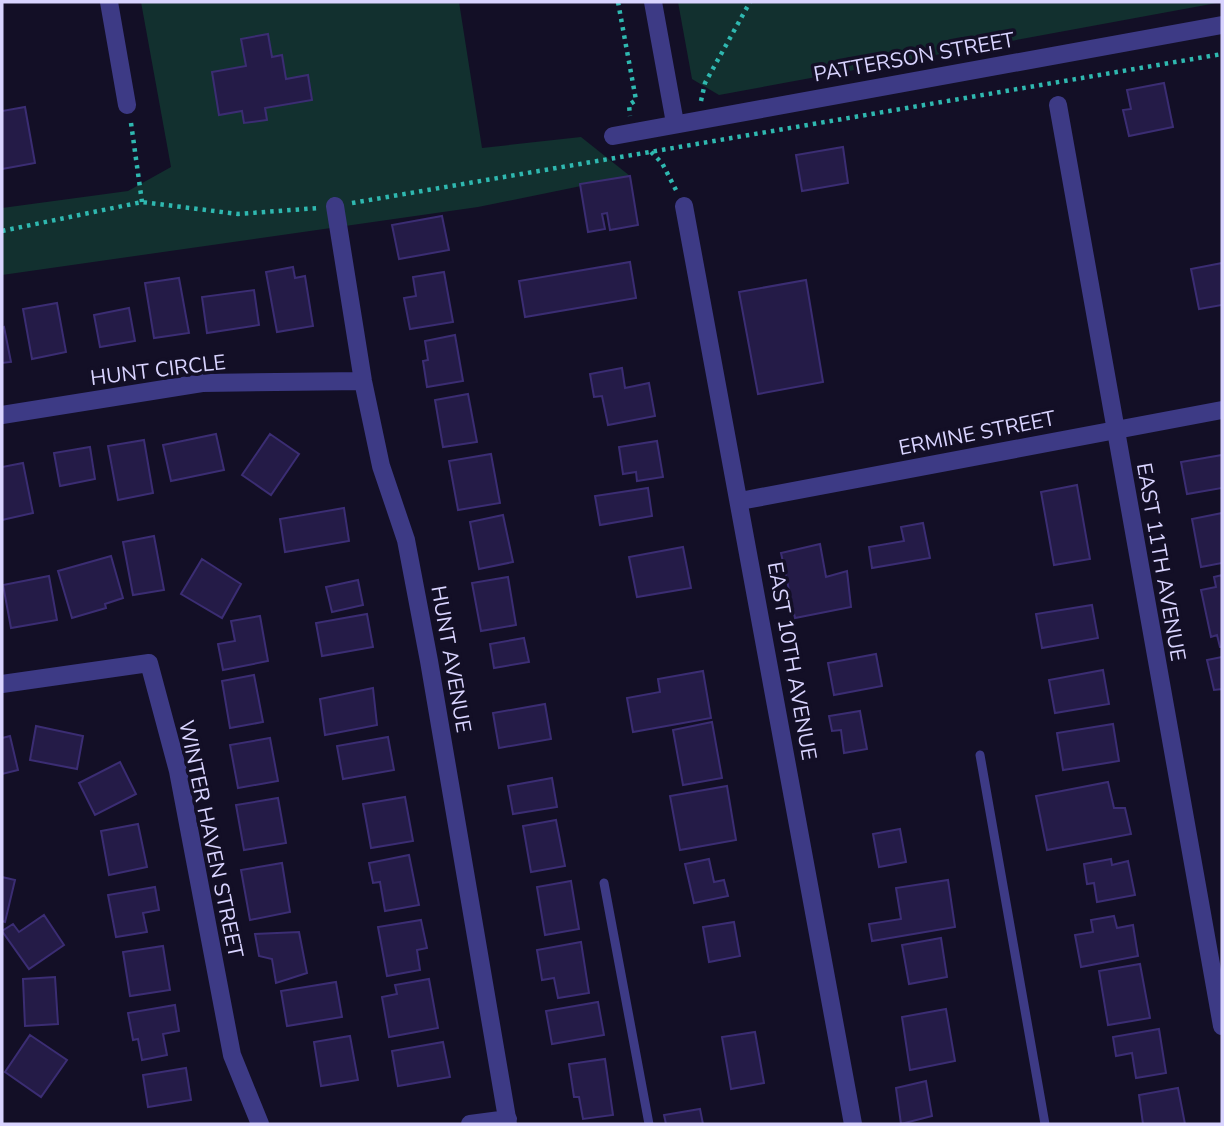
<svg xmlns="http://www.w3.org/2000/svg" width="1224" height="1126" viewBox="0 0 1224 1126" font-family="'Nunito Sans',sans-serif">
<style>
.green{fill:#12302f}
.building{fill:#241b47;stroke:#3b2d73;stroke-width:2}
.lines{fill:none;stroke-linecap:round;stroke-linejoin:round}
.path{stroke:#2fb8b0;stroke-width:4.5;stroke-dasharray:3.5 5;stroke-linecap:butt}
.lane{stroke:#3d3a85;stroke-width:9}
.street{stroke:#3d3a85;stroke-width:18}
.labels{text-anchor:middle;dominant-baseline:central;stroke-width:7;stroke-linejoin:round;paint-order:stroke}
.street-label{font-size:21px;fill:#d9d4ff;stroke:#130f26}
</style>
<rect width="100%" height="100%" fill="#130f26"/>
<!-- green -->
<path class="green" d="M141,2H459L482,148L581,137L630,176L478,207L2,275V208L128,191L171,167Z
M678,2H1222L719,95L692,79Z"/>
<!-- building -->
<path class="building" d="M268,34L272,57L282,55L286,79L308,75L312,100L265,108L267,120L244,123L242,111L219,115L212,72L246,66L241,39Z
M1164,83L1173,127L1129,136L1123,110L1131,109L1127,90Z
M25,107L35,163L2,169V111Z
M843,147L848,183L802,191L796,155Z
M630,176L638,225L610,230L607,213L602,214L605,229L588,232L580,184Z
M442,216L449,250L399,259L392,225Z
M630,262L636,298L525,317L519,281Z
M1222,263V305L1199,309L1191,269Z
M293,267L295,278L305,276L313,326L277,332L266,272Z
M444,272L453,322L410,329L404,298L416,296L413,277Z
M179,278L189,333L154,338L145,283Z
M806,280L823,382L758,394L739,292Z
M254,290L259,325L207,333L202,297Z
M57,303L66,352L32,359L23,309Z
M129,308L135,341L100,347L94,315Z
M4,327L11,362L2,363V328Z
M455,335L463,381L427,387L423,361L428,360L425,341Z
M622,368L625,388L649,383L655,416L608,425L602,396L594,397L590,374Z
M468,394L477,442L443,447L435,400Z
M216,434L224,470L171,481L163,445Z
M270,434L299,454L271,495L242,475Z
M144,440L153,493L118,500L108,446Z
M657,441L663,477L637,481L636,472L623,474L619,447Z
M90,447L95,479L60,486L54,453Z
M491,454L500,503L458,510L449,461Z
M1222,455V488L1187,494L1181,462Z
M23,463L33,513L2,520V467Z
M1077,485L1090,559L1054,565L1041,492Z
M648,488L652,516L600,525L595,496Z
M344,508L349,541L285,552L280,519Z
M1222,513V563L1201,567L1192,519Z
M503,515L513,562L479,569L470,522Z
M923,523L930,558L872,568L869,547L904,541L901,527Z
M154,536L164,590L133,595L123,542Z
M820,544L826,577L847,571L851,607L795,618L781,553Z
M683,547L691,588L637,597L629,557Z
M111,556L123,598L105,604L106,608L72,618L58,571Z
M202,559L241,584L222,618L181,594Z
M1222,575V647H1220L1217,635L1211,637L1201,590L1216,587L1214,577Z
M49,576L57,620L11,628L3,585Z
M508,577L516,625L481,631L472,583Z
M358,580L363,605L332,612L326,587Z
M1092,605L1098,638L1042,648L1036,614Z
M367,614L373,647L322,656L316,623Z
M260,616L268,661L223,670L218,644L235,641L231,621Z
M524,638L529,662L494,668L490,644Z
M876,654L882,686L834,695L828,663Z
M1222,657V689L1214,690L1207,660Z
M1103,670L1109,704L1055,713L1049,680Z
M703,671L711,718L633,732L627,698L660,692L658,679Z
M254,675L263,722L230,728L222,681Z
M373,688L377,725L325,735L320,699Z
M545,704L551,739L499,748L493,713Z
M860,711L867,749L844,753L841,730L832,731L829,716Z
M712,722L722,778L683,785L673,730Z
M1113,724L1119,761L1063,770L1057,733Z
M36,726L83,736L77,769L30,760Z
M10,736L18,770L2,774V738Z
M388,737L394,770L343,779L337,746Z
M270,738L278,781L238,788L230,745Z
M120,762L136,794L95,815L79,783Z
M552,778L557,807L513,814L508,786Z
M1108,782L1114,808H1125L1131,834L1047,850L1036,796Z
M727,786L736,840L680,850L670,796Z
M405,797L413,841L371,848L363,804Z
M278,798L286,843L244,850L236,805Z
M556,820L565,866L531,872L523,826Z
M138,824L147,867L109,875L101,831Z
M900,829L906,862L879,867L873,834Z
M409,855L419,905L385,911L380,882L373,883L369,863Z
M709,859L714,882L724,880L728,896L694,903L685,864Z
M1111,859L1112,865L1128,861L1135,895L1097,902L1094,883L1087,884L1084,864Z
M282,863L290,912L250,920L241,870Z
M2,877L15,880L5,922L2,921Z
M948,880L955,927L872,941L869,924L901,919L896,888Z
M571,881L579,929L545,935L537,887Z
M155,887L159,910L143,913L147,932L116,937L108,895Z
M44,915L64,945L29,969L2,931L13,924L19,932Z
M1114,916L1117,928L1133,925L1138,956L1081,967L1075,935L1093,932L1091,920Z
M421,920L427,948L417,950L420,970L387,976L378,927Z
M734,922L740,956L709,962L703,927Z
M299,932L307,973L276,983L272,959L259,956L255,934Z
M941,938L947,977L909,984L902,945Z
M581,942L589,993L558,998L554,978L542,980L537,950Z
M163,946L170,990L130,996L123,952Z
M1140,964L1150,1018L1108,1025L1099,971Z
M55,977L58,1024L25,1026L23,979Z
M429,979L438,1028L389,1037L382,997L397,994L395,985Z
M336,982L342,1017L287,1026L281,991Z
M598,1002L604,1035L552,1044L546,1011Z
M175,1005L179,1031L163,1034L167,1055L142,1060L138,1039L133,1040L128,1013Z
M946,1009L955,1061L910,1070L902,1017Z
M1159,1029L1166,1073L1136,1078L1132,1053L1116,1056L1113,1037Z
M755,1032L764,1083L731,1089L722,1037Z
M30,1035L67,1060L41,1097L5,1072Z
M350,1036L358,1080L321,1086L314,1042Z
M443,1042L450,1077L398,1086L392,1051Z
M605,1059L613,1115L583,1119L579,1097H574L569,1064Z
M186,1068L191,1100L148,1107L143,1075Z
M926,1081L932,1116L901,1124L896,1088Z
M1178,1088L1185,1124H1143L1139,1095Z
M700,1109L703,1124H666L664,1115Z"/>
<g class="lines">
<!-- path -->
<path class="path" d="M618,2L636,100L629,105L630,116
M701,101L705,83L750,2
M131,123L142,202
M651,152L662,163L676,190
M352,203L1222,54
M2,231L142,202L238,214L319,208"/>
<!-- lane -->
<path class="lane" d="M980,755L1045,1124
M604,883L649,1124"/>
<!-- street -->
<path class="street" d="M109,2L127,105
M653,2L675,123
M1058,105L1222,1026
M613,136L1222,25
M335,206L363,381L381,466L406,540L429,661L508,1124
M684,206L853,1124
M2,415L202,383L363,381
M740,501L1222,410
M2,684L149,663L178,771L232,1055L260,1124
M470,1124L508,1119"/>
</g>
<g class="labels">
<!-- street labels -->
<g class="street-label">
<text transform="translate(914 57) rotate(-10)">PATTERSON STREET</text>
<text transform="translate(158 370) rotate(-7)">HUNT CIRCLE</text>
<text transform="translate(977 433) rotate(-11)">ERMINE STREET</text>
<text transform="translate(1161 562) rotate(80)">EAST 11TH AVENUE</text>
<text transform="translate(451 659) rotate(80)">HUNT AVENUE</text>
<text transform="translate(792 661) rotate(80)">EAST 10TH AVENUE</text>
<text transform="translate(211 839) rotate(78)">WINTER HAVEN STREET</text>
</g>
</g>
<!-- border -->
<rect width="1224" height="1126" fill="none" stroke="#d9d4ff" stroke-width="7"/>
</svg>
